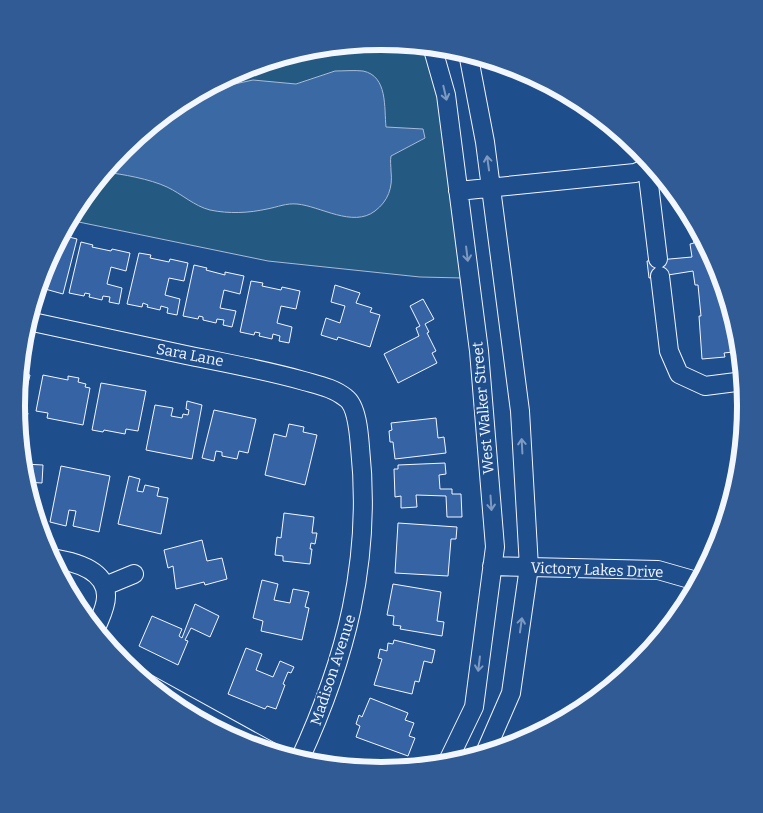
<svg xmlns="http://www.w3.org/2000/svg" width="763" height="813" viewBox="0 0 763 813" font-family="Bitter,serif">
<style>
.green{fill:#245a82;stroke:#a8bbd7}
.water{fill:#3b69a3;stroke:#a8bbd7}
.building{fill:#3563a3;stroke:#f2f6ff}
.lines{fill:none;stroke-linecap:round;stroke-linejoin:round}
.minor-casing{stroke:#f2f6ff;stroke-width:20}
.minor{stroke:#1f4e8c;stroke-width:18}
.oneway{stroke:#7e9ac0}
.labels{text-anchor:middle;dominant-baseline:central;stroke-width:4;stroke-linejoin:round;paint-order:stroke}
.street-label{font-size:15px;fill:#f2f6ff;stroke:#1f4e8c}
.rim{fill:none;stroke:#f2f6ff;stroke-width:6}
</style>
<rect width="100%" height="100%" fill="#1f4e8c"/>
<!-- green -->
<path class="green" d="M382,41L426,46L438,92L463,278L420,277L268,261L69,220L78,203L123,148L179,103L242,69L311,48Z"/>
<!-- water -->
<path class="water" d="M335,71C344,71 354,70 363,71C388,76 384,108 386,127L423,129L425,138L391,156C390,161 391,166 391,171C393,188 388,201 375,211C353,228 320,206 297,204C286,203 278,207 267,209C249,213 229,214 210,210C194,206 182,194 167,187C150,179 122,174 104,172L123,148L179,103L198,92L253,80L296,84Z"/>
<!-- building -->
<path class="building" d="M690,213L719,267L740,336L741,351L724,353L725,357L702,359L699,316H701L698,285H695L693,271L649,278L647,261L692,257L690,244L694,243Z
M61,235L77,239L63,294L38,287L44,266Z
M81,242L93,245L92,247L111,251L112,249L130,253L126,271L111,267L107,284L122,288L119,304L109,302L110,297L103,296L102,300L89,297L90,294L85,293L84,296L69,293Z
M139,253L151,255L150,258L169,262L170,259L188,263L184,281L169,278L165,295L180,299L177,315L167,313L168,308L161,306L160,310L147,307L148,305L143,303L142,307L127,304Z
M194,265L207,268L206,270L225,275V272L244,276L240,294L224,290L220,308L236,311L232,327L223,325L224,320L217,319L216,323L203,320V317L199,316L198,319L183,316Z
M251,281L263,283L262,286L281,290L282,287L300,291L296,309L281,306L277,323L292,327L289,343L279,341L280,336L273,334L272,339L259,336L260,333L255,332L254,335L240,332Z
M335,285L360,293L356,303L372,308L370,312L380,315L370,347L338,337L337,340L321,335L326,318L340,323L345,306L331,302Z
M423,299L434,319L425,324L429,332L427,333L436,351L432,353L437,363L398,383L384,354L419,336L416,328L420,326L410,306Z
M20,373L30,375L27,388L18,386Z
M43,375L68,380V376L79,378L78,382L86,384L85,387L90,388L83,425L47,418L48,413L36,411Z
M101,383L146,391L138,431L126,429L125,434L104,430L103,432L92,430Z
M187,401L202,405L192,459L146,450L155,405L173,408L171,416L182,418L183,414L188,415L189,410L186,409Z
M214,410L256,419L248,453L239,451L237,459L222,456V452L216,451L214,461L202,458Z
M17,411L28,413L23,435L19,434Z
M436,418L438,438L444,437L446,453L395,459L393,442H390L389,431L392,430L391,423Z
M289,424L304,427L303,432L317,435L305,485L265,475L274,434L286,437Z
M445,463L446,474L439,475L440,489H452V494H461L462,517H447L446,496L416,495L417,507L401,508V496L395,497L394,469H398V465Z
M24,464L43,465L42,483L25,482V484L23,476Z
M61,466L110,476L99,532L73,526L76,511L69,510L66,526L50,522Z
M129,476L140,479L137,491L143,492L145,485L159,488L157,496L168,498L161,534L118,524Z
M30,500L40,501L39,518H35Z
M284,513L314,517L312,533H317L315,544L311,543L310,549H312L310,564L283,561V556L275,555L277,537L281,538Z
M398,523L457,527L456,539H451L448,576L395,573Z
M202,540L207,561L222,558L227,579L205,585L204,582L176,589L173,566L168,568L164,550Z
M262,580L278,584L274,600L290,603L293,589L309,592L305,607L309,608L302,640L261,631L263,621L253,618Z
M393,584L441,592L437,621L444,622L442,636L400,629L401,626L393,625L394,616L387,615Z
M195,604L219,616L210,637L191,628L185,640L188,641L178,665L139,646L152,616L182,629L179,636L182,638Z
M394,640L435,650L432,663L424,661L419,682L415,681L412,694L374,685L382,659L378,658L380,649L387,651L388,643L393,644Z
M246,648L262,654L256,670L273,677L280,661L294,667L291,673L288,672L283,684L285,685L276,709L267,706L265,709L228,694Z
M370,698L408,713L405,720L414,723L409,736L415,738L408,756L356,737L360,726L356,724L359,715L362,717Z"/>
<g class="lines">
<defs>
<path id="minor" d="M432,46L446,95L479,351L495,547L474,707L446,765
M468,53L485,142L520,411L529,567L511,693L484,755
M647,168L658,259
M458,191L635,173L654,165
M660,276L669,351L679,374L705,386L744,381
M28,321C81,332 133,344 186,355C226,363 265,370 304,381C318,385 334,388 346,398C357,406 359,434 360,447C372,560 346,660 299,761
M50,558C72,561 107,569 106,597C106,608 99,620 95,631
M492,566L658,570L700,582
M105,586L134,574
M141,680L277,755"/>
</defs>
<!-- minor casing -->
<use href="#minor" class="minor-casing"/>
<!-- minor -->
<use href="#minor" class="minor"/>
</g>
<!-- one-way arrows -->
<defs><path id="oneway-shaft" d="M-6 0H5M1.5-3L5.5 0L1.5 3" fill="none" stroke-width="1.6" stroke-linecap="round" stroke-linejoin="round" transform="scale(1.25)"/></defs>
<g class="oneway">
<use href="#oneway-shaft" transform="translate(445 93) rotate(77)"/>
<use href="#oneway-shaft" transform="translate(488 163) rotate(-98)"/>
<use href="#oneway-shaft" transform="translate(467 254) rotate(83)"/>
<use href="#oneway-shaft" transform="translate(522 446) rotate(-93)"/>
<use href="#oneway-shaft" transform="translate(491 503) rotate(86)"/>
<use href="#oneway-shaft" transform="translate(521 625) rotate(-82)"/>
<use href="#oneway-shaft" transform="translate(479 664) rotate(97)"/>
</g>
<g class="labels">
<!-- street labels -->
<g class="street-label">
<text transform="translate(190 355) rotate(11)">Sara Lane</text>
<text transform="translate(483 408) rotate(-95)">West Walker Street</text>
<text transform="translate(597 570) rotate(2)">Victory Lakes Drive</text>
<text transform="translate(333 670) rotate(-72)">Madison Avenue</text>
</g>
</g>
<!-- crop -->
<path d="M0 0H763V813H0ZM25 406a356 356 0 1 1 712 0a356 356 0 1 1-712 0Z" fill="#305b95" fill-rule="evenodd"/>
<path class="rim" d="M25 406a356 356 0 1 1 712 0a356 356 0 1 1-712 0Z"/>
</svg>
